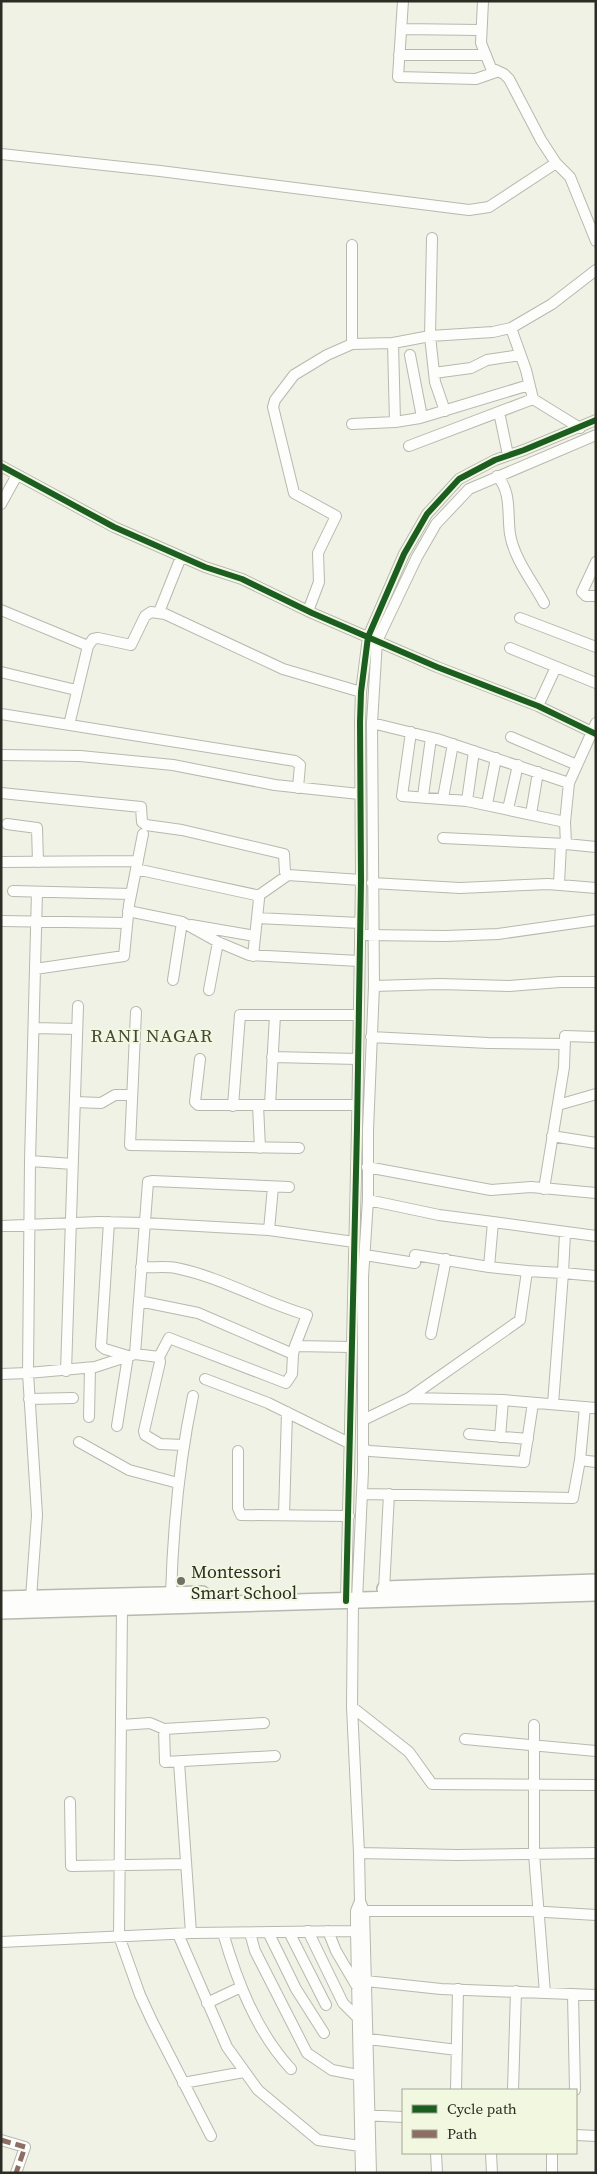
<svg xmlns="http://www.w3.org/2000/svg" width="597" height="2174" viewBox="0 0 597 2174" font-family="'Source Serif 4',serif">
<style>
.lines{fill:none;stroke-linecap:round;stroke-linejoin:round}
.minor-casing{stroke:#b7b9af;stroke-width:12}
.highway-casing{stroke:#b7b9af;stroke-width:18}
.minor{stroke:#fdfdfb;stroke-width:10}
.highway{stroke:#fdfdfb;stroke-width:15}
.quiet{stroke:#8d6e63;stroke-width:5;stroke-dasharray:10 5;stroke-linecap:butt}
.cycleway-casing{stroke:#f2f7e0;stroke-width:9}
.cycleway{stroke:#1b5e20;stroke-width:6}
.poi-dot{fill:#707268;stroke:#f2f7e0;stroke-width:2}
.labels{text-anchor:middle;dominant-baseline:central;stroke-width:4;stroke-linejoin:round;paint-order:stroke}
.poi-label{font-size:18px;fill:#2b2d24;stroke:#f2f7e0;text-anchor:start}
.neighbourhood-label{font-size:19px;letter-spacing:1px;fill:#454936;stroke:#f2f7e0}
</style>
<rect width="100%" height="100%" fill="#eff2e5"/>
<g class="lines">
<defs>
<path id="minor" d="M403,1L398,77L476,79L496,72
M483,1L481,43L491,68L504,74L509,79L541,140L556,163L570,177L596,241
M401,29L480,30
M399,55H486
M1,154L160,171L469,210L489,207L556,163
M432,238L430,336L435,382L445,411
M352,245V344
M393,343L395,422
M410,355L422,417
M434,373L471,368L487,360L520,355
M499,412L508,455
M352,424L395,422L420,418L529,385
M580,428L533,399L526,370L511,328L552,304L596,270
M409,446L533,399
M1,466L114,527L205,567L242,579L312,613L437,667L538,706L596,734
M497,476C512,492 507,514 510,534C514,559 533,582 544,603
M1,504L17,475
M596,562L582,592L586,596H596
M1,610L88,646
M308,611L319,582L318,553L336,516L294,493L273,407L275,400L294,375L327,355L352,344L393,343L430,336L493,332L511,328
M159,612L181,557
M520,618L596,647
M510,648L596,683
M1,672L76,690
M538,706L556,667
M1,714L295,761L300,765L298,788
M372,723L437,739L569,783
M69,725L88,646L93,639L98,638L131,645L145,616L151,612L165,614L283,669L361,692
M411,732L402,796L467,801L565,822
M511,737L577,765
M1,755L80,756L173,765L275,785L359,794
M1,793L141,807L142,822L146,825L182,830L284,854L285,872L288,875L361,880
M423,796L431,738
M443,798L453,744
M467,801L474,751
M487,804L496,758
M508,809L518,765
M531,814L538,772
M7,824L37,828L38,862
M443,838L566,844L596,847
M566,844L565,822L569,783L596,723
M1,862L138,861
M136,869L256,895L259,899L253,956
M372,883L460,888L548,884L596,888
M559,884L561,844
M13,891L131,894
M37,892L30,1161L28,1373L95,1367L135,1354L139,1301
M258,896L288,875
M128,911L182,922L218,942L249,955L359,961
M257,918L360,923
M1,921L127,923
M191,925L255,936
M366,935L446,936L498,934L596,920
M35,969L124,956L129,905L143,834
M173,980L182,922
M374,986L440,984L509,986L560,982H596
M209,990L218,942
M136,1012L130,1145L299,1148
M34,1028L77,1029
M371,1037L488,1043L565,1044
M272,1057L358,1059
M200,1059L195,1102L198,1105H357
M75,1102L101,1103L115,1095H131
M258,1105L260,1148
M270,1105L275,1015
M558,1105L596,1094
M233,1106L240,1015H358
M552,1136L596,1143
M30,1161L73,1164
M367,1167L491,1190L531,1187L596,1193
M289,1187L153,1181L148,1182L139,1301L198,1313L293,1354L295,1346L351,1347
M544,1189L564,1067L565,1036L596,1037
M368,1200L439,1215L493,1222L489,1267L527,1271L520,1320L409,1398
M109,1222L101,1346L105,1349L128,1356L117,1426
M493,1222L596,1236
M1,1226L99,1222L144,1223L269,1230L354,1242
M269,1230L273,1187
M565,1233L563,1273L596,1276
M365,1255L415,1263V1255L489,1267
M141,1267C152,1268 165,1266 176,1268C221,1277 262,1302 307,1315L295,1346
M527,1271L563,1273L553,1404
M431,1334L446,1259
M135,1354L159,1357L160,1362L144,1431L145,1435L160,1444L183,1445
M159,1357L169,1338L286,1383L292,1374L293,1354
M66,1371L78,1006
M1,1374L28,1373L37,1515L31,1598
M205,1379L268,1403L349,1443
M29,1399L73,1398
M89,1417L90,1368
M363,1420L409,1398L503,1400L596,1408
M469,1434L528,1439
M500,1437L503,1400
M79,1442L129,1470L178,1483
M363,1449L370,1451L524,1462L533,1403
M238,1451V1508L241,1515L349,1516
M580,1460L596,1462
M362,1494L573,1498L580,1460L585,1407
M284,1515L287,1412
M384,1590L389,1494
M171,1595C173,1528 179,1462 193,1396
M353,1600L352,1707L359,1853L360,1901L356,1911V1931L361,2173
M357,1600L363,1471V1277L368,1200V1130L374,986L372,723L377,641L417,557L436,524L469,489L596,435
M346,1601L357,1129L361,880L360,722L361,692L368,637L404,554L427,514L459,479L495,460L524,450L596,420
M122,1606L119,1936L140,1995L152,2021L211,2136
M352,1707L409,1752L432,1784L596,1785
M121,1725L150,1723L164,1729L264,1723
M534,1725V1854L545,1993
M164,1729L165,1762L275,1756
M465,1739L596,1751
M179,1762L191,1933
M70,1802L71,1866L186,1864
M359,1853L457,1855L596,1853
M360,1901L364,1911L371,2173
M359,1911H529L596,1915
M308,1931L343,2003L356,2016
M328,1931L336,1951L356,1985
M268,1932L296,1989L324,2033
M289,1932L326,2005
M223,1933C237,1981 256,2031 291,2069
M250,1933L255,1951L307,2053L332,2070L358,2075
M178,1934L227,2047L258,2090L318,2140L360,2146
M1,1942L191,1933L356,1931
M366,1981L441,1989L596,1995
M573,1994L575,2090
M207,2003L241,1987
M361,2038L457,2050
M183,2083L244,2072
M456,2090L458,1989
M513,2090L516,1991
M363,2115L403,2117
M576,2135L596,2136
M1,2140L25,2147L16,2173
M436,2153L437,2173
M491,2153L492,2173
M552,2153V2173"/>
<path id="highway" d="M385,1589L596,1582
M1,1599L202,1594
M1,1611L596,1593"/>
</defs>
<!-- minor casing -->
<use href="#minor" class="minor-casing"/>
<!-- highway casing -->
<use href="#highway" class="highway-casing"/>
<!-- minor -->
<use href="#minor" class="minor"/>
<!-- highway -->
<use href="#highway" class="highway"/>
<!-- quiet -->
<path class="quiet" d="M1,2140L25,2147L16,2173"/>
<defs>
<path id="cycleway" d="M1,466L114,527L205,567L242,579L312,613L437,667L538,706L596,734
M346,1601L357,1129L361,880L360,722L361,692L368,637L404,554L427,514L459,479L495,460L524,450L596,420"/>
</defs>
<!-- cycleway casing -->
<use href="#cycleway" class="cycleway-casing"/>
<!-- cycleway -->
<use href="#cycleway" class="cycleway"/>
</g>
<!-- markers -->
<circle class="poi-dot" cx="181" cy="1581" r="5"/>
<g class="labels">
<!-- poi labels -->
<g class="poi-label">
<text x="191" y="1571">Montessori<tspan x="191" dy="21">Smart School</tspan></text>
</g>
<!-- neighbourhood labels -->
<g class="neighbourhood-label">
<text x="152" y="1035">RANI NAGAR</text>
</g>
</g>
<!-- border -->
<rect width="597" height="2174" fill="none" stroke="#2b2d24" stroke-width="5"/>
<!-- legend -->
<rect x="402" y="2089" width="175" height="65" fill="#f2f7e0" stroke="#a2a695"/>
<rect x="412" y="2105" width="25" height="8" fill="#1b5e20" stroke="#a2a695"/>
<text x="447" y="2114" font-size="15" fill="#2b2d24">Cycle path</text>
<rect x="412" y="2130" width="25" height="8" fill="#8d6e63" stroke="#a2a695"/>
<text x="447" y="2139" font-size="15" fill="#2b2d24">Path</text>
</svg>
